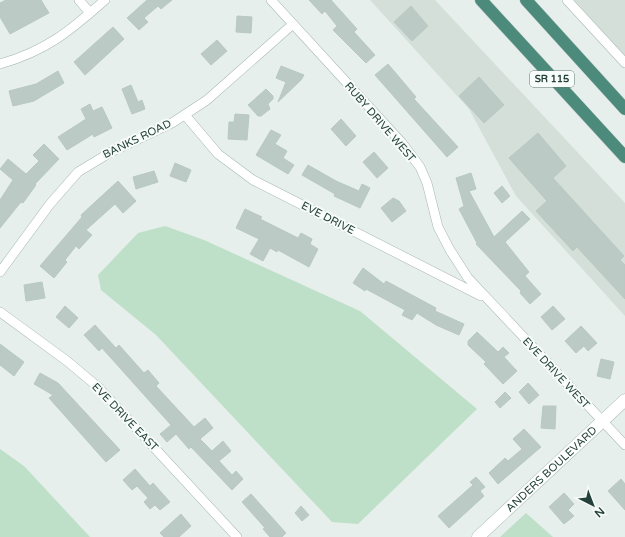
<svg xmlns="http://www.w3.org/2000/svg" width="625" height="537" viewBox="0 0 625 537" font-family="'Varela Round',sans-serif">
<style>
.built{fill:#d4dfda}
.green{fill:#bfe0c8}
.building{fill:#bbcac4;stroke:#b8c9c2}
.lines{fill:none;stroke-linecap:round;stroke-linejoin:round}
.minor-casing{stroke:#a8b8b2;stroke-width:10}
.tertiary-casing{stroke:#a8b8b2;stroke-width:13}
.trunk-casing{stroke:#c2cac8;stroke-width:13}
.minor{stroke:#fff;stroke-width:9}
.tertiary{stroke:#fff;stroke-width:12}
.trunk{stroke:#4c8a7c;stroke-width:12}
.labels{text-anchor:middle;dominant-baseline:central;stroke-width:4;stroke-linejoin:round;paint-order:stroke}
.shield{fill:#f7fbf9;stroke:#637a73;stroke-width:1}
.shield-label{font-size:10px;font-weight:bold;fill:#24423a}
.street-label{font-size:11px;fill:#24423a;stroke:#f7fbf9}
</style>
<rect width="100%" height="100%" fill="#e6efeb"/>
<!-- built -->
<path class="built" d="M370,0H435L625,203V316L516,196L469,109Z
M574,0H625V57L580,7Z"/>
<!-- green -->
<path class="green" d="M165,226L204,240L360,311L477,409L358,524L332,522L156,335L101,290L98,275L138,233Z
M0,449L24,466L90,537H0Z
M526,513L553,537H500Z"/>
<!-- building -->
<path class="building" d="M6,0H41L49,13L10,34L0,17V3Z
M147,0H172L161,9L158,6L144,18L148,22L139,30L127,18Z
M309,0H331L357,29L354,32L375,55L366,63L333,30L337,26L325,11L322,14Z
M411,6L428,26L412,41L394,22Z
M237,16L252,17L251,33L236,32Z
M113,27L124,39L85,75L74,62Z
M217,40L227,51L211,65L201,54Z
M388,64L416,97L414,99L458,147L447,157L375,75Z
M281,66L304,75L301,80L278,102L286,82L276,78Z
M58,71L64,83L34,101L13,106L9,91L36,84Z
M479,77L504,105L484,123L459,96Z
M131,85L138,102L142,100L145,109L132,114L122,89Z
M266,89L273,96V99L268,104L270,109L261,116H258L248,105Z
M90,104L93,111L102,107L112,128L94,137L93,134L67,150L58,137L86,119L81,109Z
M235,114L249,115L247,140L228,139L229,122H234Z
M341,119L356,136L346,146L331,129Z
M271,130L281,135L275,144L287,151L283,158L294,165L288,174L256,155Z
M538,133L566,166L553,178L624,256L620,260L625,265V299L577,247L573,251L536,211L547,201L509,158Z
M44,144L59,159L35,184L36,185L23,203L21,202L0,228V200L13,180L0,169L8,159L26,174L39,161L33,155Z
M374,152L388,168L377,178L363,162Z
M175,163L191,170L186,182L170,176Z
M308,165L336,181L359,191L362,184L370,188L360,208L334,196L335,194L302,175Z
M154,171L158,182L136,189L133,177Z
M471,173L476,189L469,191L494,237L522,211L530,219L505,242L529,272L525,276L541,294L530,304L520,293L521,291L476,244L477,243L459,209L464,206L456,178Z
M118,181L136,201L123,213L115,204L86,230L92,235L79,249L76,246L65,260L67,262L54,278L40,266L82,217L81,215Z
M502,186L510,196L502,203L494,193Z
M393,198L399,201L406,211L392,222L381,208Z
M245,209L262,217L260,219L298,238L301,233L312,239L310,244L318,249L309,267L278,250L277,252L270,248L263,261L250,254L259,239L236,228Z
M363,268L384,284L386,281L436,308L435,311L464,324L459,335L436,325L417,313L412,320L402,315L405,310L366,289L365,291L353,283Z
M42,282L45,298L26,301L24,285Z
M65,306L78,318L69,328L56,317Z
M553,306L565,319L552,330L541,317Z
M95,325L116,348L119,345L144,373L148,370L159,383L156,386L194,427L205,418L213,428L200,439L212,451L223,441L231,451L219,461L232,475L236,471L243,479L232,490L191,447L189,449L176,434L167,442L160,434L171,425L102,348L99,351L84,335Z
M581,326L597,343L588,351L584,346L576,353L565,341Z
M477,332L498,352L503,347L509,353L504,357L517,371L503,384L484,364L486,362L468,345V341Z
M0,344L24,362L14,376L0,365Z
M601,359L614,362L610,379L597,376Z
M40,373L58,383L120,450L106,462L49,398L53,395L34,384Z
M528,383L539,395L529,404L519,392Z
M505,392L511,398L500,408L495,402Z
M543,406H556L555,429L541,428Z
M524,429L541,447L498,484L489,473L505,458L508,461L522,449L513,439Z
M135,469L150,486L153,483L170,502L160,510L155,505L150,509L144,502L148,498L137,486L132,490L123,480Z
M476,477L485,487L480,491L484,496L449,528L438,516L473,485L470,482Z
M621,479L625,484V510L608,491Z
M564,493L574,504L568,510L574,516L564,524L549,507Z
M251,494L286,533L282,537H270L263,529L265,528L242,502Z
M301,506L309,515L302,521L295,513Z
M181,514L191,526L179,537H164L160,533Z"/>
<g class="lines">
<defs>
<path id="minor" d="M79,0L90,13
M271,0L402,143L420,167L427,183L438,227L450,250L468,278L625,445
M567,0L625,63
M0,64C46,51 70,31 105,0
M185,115L218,154L253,180L481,296
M0,272L50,204L78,172L111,152L172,123L207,100L293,24
M0,312L67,361L98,387L237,537"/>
<g id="tertiary">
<path id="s1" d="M478,537L625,400"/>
</g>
<path id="trunk" d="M481,0L625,157
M526,0L625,109"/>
</defs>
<!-- minor casing -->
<use href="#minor" class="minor-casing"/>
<!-- tertiary casing -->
<use href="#tertiary" class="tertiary-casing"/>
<!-- trunk casing -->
<use href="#trunk" class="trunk-casing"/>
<!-- minor -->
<use href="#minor" class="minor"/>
<!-- tertiary -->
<use href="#tertiary" class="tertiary"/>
<!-- trunk -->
<use href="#trunk" class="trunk"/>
</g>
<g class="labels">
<!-- shield labels -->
<rect class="shield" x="530" y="71" width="44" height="16" rx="3"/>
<g class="shield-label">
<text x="552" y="79">SR 115</text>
</g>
<!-- street labels -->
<g class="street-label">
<text transform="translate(380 122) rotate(49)">RUBY DRIVE WEST</text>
<text transform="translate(137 139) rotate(-26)">BANKS ROAD</text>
<text transform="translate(328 218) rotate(27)">EVE DRIVE</text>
<text transform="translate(556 373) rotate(47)">EVE DRIVE WEST</text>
<text transform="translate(125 417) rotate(46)">EVE DRIVE EAST</text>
<text stroke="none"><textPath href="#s1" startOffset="100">ANDERS BOULEVARD</textPath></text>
</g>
</g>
<!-- north arrow -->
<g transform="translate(593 505) rotate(138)" stroke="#f7fbf9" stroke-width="3" paint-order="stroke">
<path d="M0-3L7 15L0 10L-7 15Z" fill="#24423a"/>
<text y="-6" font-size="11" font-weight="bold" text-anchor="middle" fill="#24423a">N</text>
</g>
</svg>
